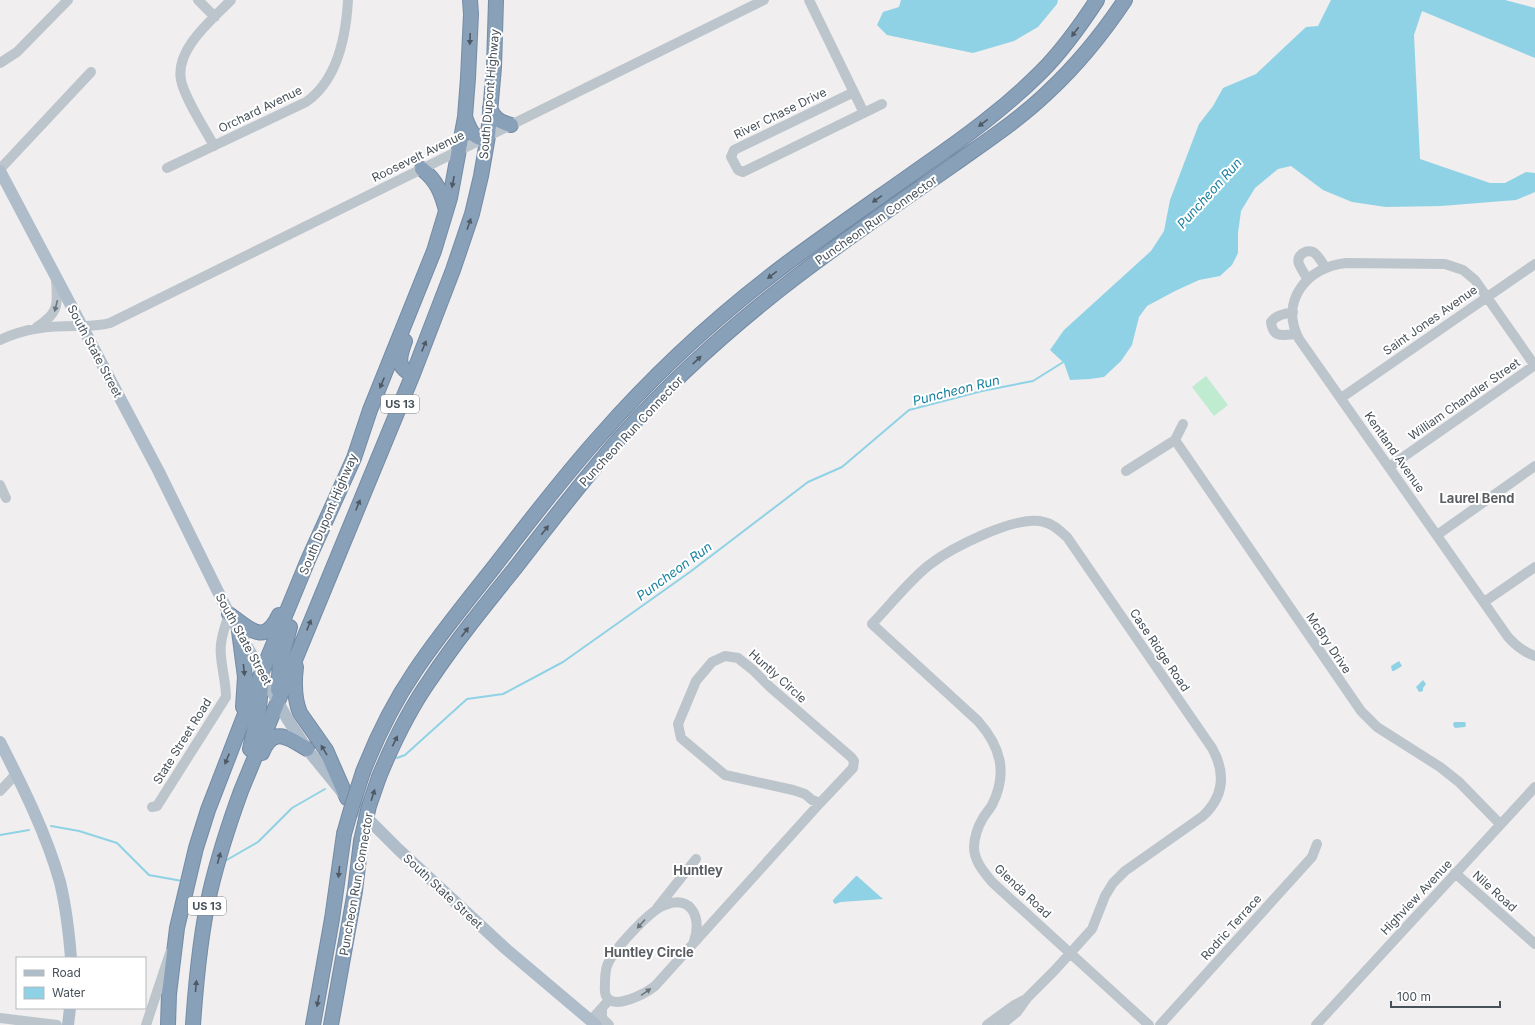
<svg xmlns="http://www.w3.org/2000/svg" width="1535" height="1025" viewBox="0 0 1535 1025" font-family="Inter,sans-serif">
<style>
.green{fill:#bfebd1}
.water{fill:#8fd2e5}
.lines{fill:none;stroke-linecap:round;stroke-linejoin:round}
.stream{stroke:#8fd2e5;stroke-width:2}
.highway-casing{stroke:#748ba5;stroke-width:16}
.minor{stroke:#bdc5cc;stroke-width:10}
.major{stroke:#afbdcb;stroke-width:12}
.highway{stroke:#89a0b9;stroke-width:14}
.highway-bridge-casing{stroke:#748ba5;stroke-width:16;stroke-linecap:butt}
.highway-bridge{stroke:#89a0b9;stroke-width:14}
.oneway{fill:#4e5964}
.oneway2{fill:#6a747c}
.labels{text-anchor:middle;dominant-baseline:central;stroke-width:4;stroke-linejoin:round;paint-order:stroke}
.shield{fill:#fff;stroke:#7e858c;stroke-width:1}
.shield-label{font-size:11px;font-weight:bold;fill:#47515a}
.street-label{font-size:12px;fill:#47515a;stroke:#fff}
.water-label{font-size:13px;font-style:italic;fill:#17809e;stroke:#fff}
.neighbourhood-label{font-size:13px;font-weight:bold;fill:#5b5e62;stroke:#fff}
</style>
<rect width="100%" height="100%" fill="#f0eeee"/>
<!-- green -->
<path class="green" d="M1206,376L1228,405L1214,416L1192,387Z"/>
<!-- water -->
<path class="water" d="M901,0H1058L1057,4L1038,27L1014,41L973,53L887,35L877,25L883,12L899,7Z
M1331,0H1505L1535,8V58L1422,11L1414,35L1420,159L1490,183H1505L1526,172L1535,173V192L1516,200L1441,206L1386,207L1352,202L1323,190L1291,166L1278,169L1255,188L1241,211L1238,233V253L1232,265L1220,276L1199,280L1175,291L1147,306L1139,317L1132,345L1121,361L1104,377L1090,379L1070,380L1064,363L1050,350L1064,330L1151,251L1164,231L1170,200L1199,124L1213,106L1223,88L1256,74L1306,27L1318,26Z
M1399,661L1402,666L1394,671H1392L1391,666Z
M1423,680L1426,684L1423,688V691L1419,692L1416,687Z
M1454,722H1465L1466,725L1465,727L1455,728L1453,725Z
M856,876H857L883,899L841,902L835,904L833,902V900Z"/>
<g class="lines">
<!-- stream -->
<path class="stream" d="M397,758L405,755L467,699L503,694L563,662L690,572L808,482L842,467L909,410L982,391L1033,381L1065,361
M51,826L79,831L117,843L149,875L182,881
M0,835L29,830
M225,861L258,842L292,808L325,789"/>
<defs>
<path id="highway" d="M490,108C494,119 500,122 511,125
M465,117C469,127 471,136 483,139
M422,169C437,181 441,192 446,210
M405,341C402,349 397,363 404,369C406,371 410,373 413,374
M229,614C249,628 264,647 279,615
M239,631L245,677L243,707
M296,667C294,683 294,698 300,713L326,750L347,798
M278,690L280,663L290,627
M250,749L259,709L261,685
M262,753C273,725 289,738 307,749
M363,772C377,736 394,702 415,671C439,635 467,601 494,567C528,523 562,478 599,437C655,373 718,315 786,264C830,231 877,199 922,167C964,138 1005,108 1041,72C1062,51 1080,26 1097,0
M379,777C393,743 409,710 430,680C456,641 486,604 516,567C549,524 583,480 619,439C672,380 733,325 796,277C847,238 900,202 953,165C985,142 1019,120 1048,92C1077,65 1103,33 1125,0
M168,1025L169,994L177,928L196,848L208,810L252,696L308,560L354,458L370,410L434,251L450,198L465,117L468,78L471,14L470,0
M193,1025C196,981 200,936 210,892C218,858 229,824 241,791L413,374L453,270L472,214L481,176L488,136L494,67L496,0
M313,1025L332,919L344,834
M331,1025L355,891L361,841"/>
</defs>
<!-- highway casing -->
<use href="#highway" class="highway-casing"/>
<!-- minor -->
<path class="minor" d="M198,0L215,17
M809,0L864,113
M0,63L17,52L68,0
M854,92L734,150L731,157L738,170L743,172L882,104
M214,146C205,129 184,97 181,80C175,49 212,20 231,0
M167,168L306,102C338,80 346,36 348,0
M0,169L91,72
M1307,279C1305,274 1301,269 1299,264C1296,256 1305,249 1313,252C1318,255 1322,262 1325,267
M1293,312C1284,314 1276,315 1271,322C1273,339 1283,335 1296,334
M37,327C61,311 57,304 56,278
M0,340C25,328 49,326 76,326C88,326 99,326 110,323L764,0
M1535,366L1475,280L1463,270L1445,264L1346,263C1307,267 1279,301 1299,339L1508,637C1516,646 1523,652 1535,656
M1341,398L1535,264
M1175,440L1361,711L1377,727L1440,767L1459,782L1500,824
M1389,467L1535,365
M1126,471L1175,440L1183,424
M0,485L6,498
M1437,535L1535,466
M1484,602L1535,567
M725,656L738,658L753,670L770,687L851,757L854,761L853,768L820,803L812,800L805,794L793,790L725,775L681,738L678,724L696,681L712,662Z
M0,791L16,774
M152,807L157,806L226,697C226,683 222,670 221,656C219,642 225,627 229,614
M1455,873L1535,944
M657,908L696,859
M694,941C702,919 692,894 665,905C650,910 612,951 607,966C605,972 605,978 605,984C605,988 604,992 606,996C614,1011 646,993 655,986L820,803
M602,1008V1018L609,1025
M0,1018L57,1025
M591,1020L609,1000
M146,1025L170,953
M987,1025L1013,1006L1024,1000
M1001,1025L1017,1012L1027,998L1055,970L1092,929L1105,896L1113,883L1125,871L1203,816C1224,796 1226,773 1212,748L1067,537C1060,531 1054,524 1044,522C1017,514 951,548 929,565C908,582 891,604 872,624L978,721C1001,747 1008,773 992,805C989,810 986,813 983,818C978,826 974,838 974,847C974,861 984,872 992,882L1149,1025
M1160,1025L1312,857L1317,844
M1316,1025L1535,787"/>
<!-- major -->
<path class="major" d="M0,171L158,470L229,614L288,720L307,749L347,798L398,849L506,949L596,1025
M0,742C23,787 46,833 60,882C66,907 69,933 71,958
M68,1025L70,1008"/>
<!-- highway -->
<use href="#highway" class="highway"/>
<defs>
<path id="highway-bridge" d="M344,834L352,806L363,772
M361,841L369,806L379,777"/>
</defs>
<!-- highway-bridge casing -->
<use href="#highway-bridge" class="highway-bridge-casing"/>
<!-- highway-bridge -->
<use href="#highway-bridge" class="highway-bridge"/>
</g>
<!-- one-way arrows -->
<defs><path id="oneway-solid" d="M-6-.8H1V-3.2L6.5 0L1 3.2V.8H-6Z"/></defs>
<g class="oneway">
<use href="#oneway-solid" transform="translate(1075 32) rotate(127)"/>
<use href="#oneway-solid" transform="translate(470 39) rotate(92)"/>
<use href="#oneway-solid" transform="translate(983 123) rotate(142)"/>
<use href="#oneway-solid" transform="translate(453 182) rotate(101)"/>
<use href="#oneway-solid" transform="translate(877 199) rotate(145)"/>
<use href="#oneway-solid" transform="translate(469 224) rotate(-71)"/>
<use href="#oneway-solid" transform="translate(772 275) rotate(143)"/>
<use href="#oneway-solid" transform="translate(424 346) rotate(-68)"/>
<use href="#oneway-solid" transform="translate(697 360) rotate(-43)"/>
<use href="#oneway-solid" transform="translate(382 383) rotate(113)"/>
<use href="#oneway-solid" transform="translate(358 505) rotate(-68)"/>
<use href="#oneway-solid" transform="translate(545 530) rotate(-52)"/>
<use href="#oneway-solid" transform="translate(309 625) rotate(-68)"/>
<use href="#oneway-solid" transform="translate(465 632) rotate(-53)"/>
<use href="#oneway-solid" transform="translate(244 670) rotate(84)"/>
<use href="#oneway-solid" transform="translate(395 741) rotate(-64)"/>
<use href="#oneway-solid" transform="translate(324 750) rotate(-121)"/>
<use href="#oneway-solid" transform="translate(227 759) rotate(112)"/>
<use href="#oneway-solid" transform="translate(373 795) rotate(-72)"/>
<use href="#oneway-solid" transform="translate(219 858) rotate(-75)"/>
<use href="#oneway-solid" transform="translate(339 872) rotate(96)"/>
<use href="#oneway-solid" transform="translate(196 986) rotate(-85)"/>
<use href="#oneway-solid" transform="translate(318 1001) rotate(101)"/>
</g>
<g class="oneway2">
<use href="#oneway-solid" transform="translate(56 306) rotate(104)"/>
<use href="#oneway-solid" transform="translate(641 924) rotate(132)"/>
<use href="#oneway-solid" transform="translate(646 992) rotate(-34)"/>
</g>
<g class="labels">
<!-- shield labels -->
<g class="shield">
<rect x="381" y="395" width="38" height="18" rx="3"/>
<rect x="188" y="897" width="38" height="18" rx="3"/>
</g>
<g class="shield-label">
<text x="400" y="404">US 13</text>
<text x="207" y="906">US 13</text>
</g>
<!-- street labels -->
<g class="street-label">
<text transform="translate(489 94) rotate(-85)">South Dupont Highway</text>
<text transform="translate(260 109) rotate(-26)">Orchard Avenue</text>
<text transform="translate(780 113) rotate(-26)">River Chase Drive</text>
<text transform="translate(418 156) rotate(-26)">Roosevelt Avenue</text>
<text transform="translate(876 220) rotate(-35)">Puncheon Run Connector</text>
<text transform="translate(1430 320) rotate(-35)">Saint Jones Avenue</text>
<text transform="translate(95 351) rotate(62)">South State Street</text>
<text transform="translate(1464 399) rotate(-35)">William Chandler Street</text>
<text transform="translate(631 431) rotate(-47)">Puncheon Run Connector</text>
<text transform="translate(1395 452) rotate(55)">Kentland Avenue</text>
<text transform="translate(328 514) rotate(-67)">South Dupont Highway</text>
<text transform="translate(244 639) rotate(61)">South State Street</text>
<text transform="translate(1329 643) rotate(56)">McBry Drive</text>
<text transform="translate(1160 650) rotate(56)">Case Ridge Road</text>
<text transform="translate(778 676) rotate(42)">Huntly Circle</text>
<text transform="translate(182 741) rotate(-58)">State Street Road</text>
<text transform="translate(356 884) rotate(-80)">Puncheon Run Connector</text>
<text transform="translate(443 891) rotate(43)">South State Street</text>
<text transform="translate(1023 891) rotate(43)">Glenda Road</text>
<text transform="translate(1495 891) rotate(42)">Nile Road</text>
<text transform="translate(1416 897) rotate(-47)">Highview Avenue</text>
<text transform="translate(1231 927) rotate(-48)">Rodric Terrace</text>
</g>
<!-- water labels -->
<g class="water-label">
<text transform="translate(1209 193) rotate(-48)">Puncheon Run</text>
<text transform="translate(956 390) rotate(-14)">Puncheon Run</text>
<text transform="translate(674 571) rotate(-36)">Puncheon Run</text>
</g>
<!-- neighbourhood labels -->
<g class="neighbourhood-label">
<text x="1477" y="498">Laurel Bend</text>
<text x="698" y="870">Huntley</text>
<text x="649" y="952">Huntley Circle</text>
</g>
</g>
<!-- legend -->
<rect x="16" y="957" width="130" height="52" fill="#ffffff" stroke="#b5b9bd"/>
<rect x="24" y="970" width="20" height="6" fill="#afbdcb" stroke="#b5b9bd"/>
<text x="52" y="977" font-size="12" fill="#47515a">Road</text>
<rect x="24" y="987" width="20" height="12" fill="#8fd2e5" stroke="#b5b9bd"/>
<text x="52" y="997" font-size="12" fill="#47515a">Water</text>
<!-- scale -->
<path d="M1391 1001v6h109v-6" fill="none" stroke="#47515a" stroke-width="2"/>
<text x="1397" y="1001" font-size="12" fill="#47515a" stroke="#ffffff" stroke-width="3" paint-order="stroke">100 m</text>
</svg>
